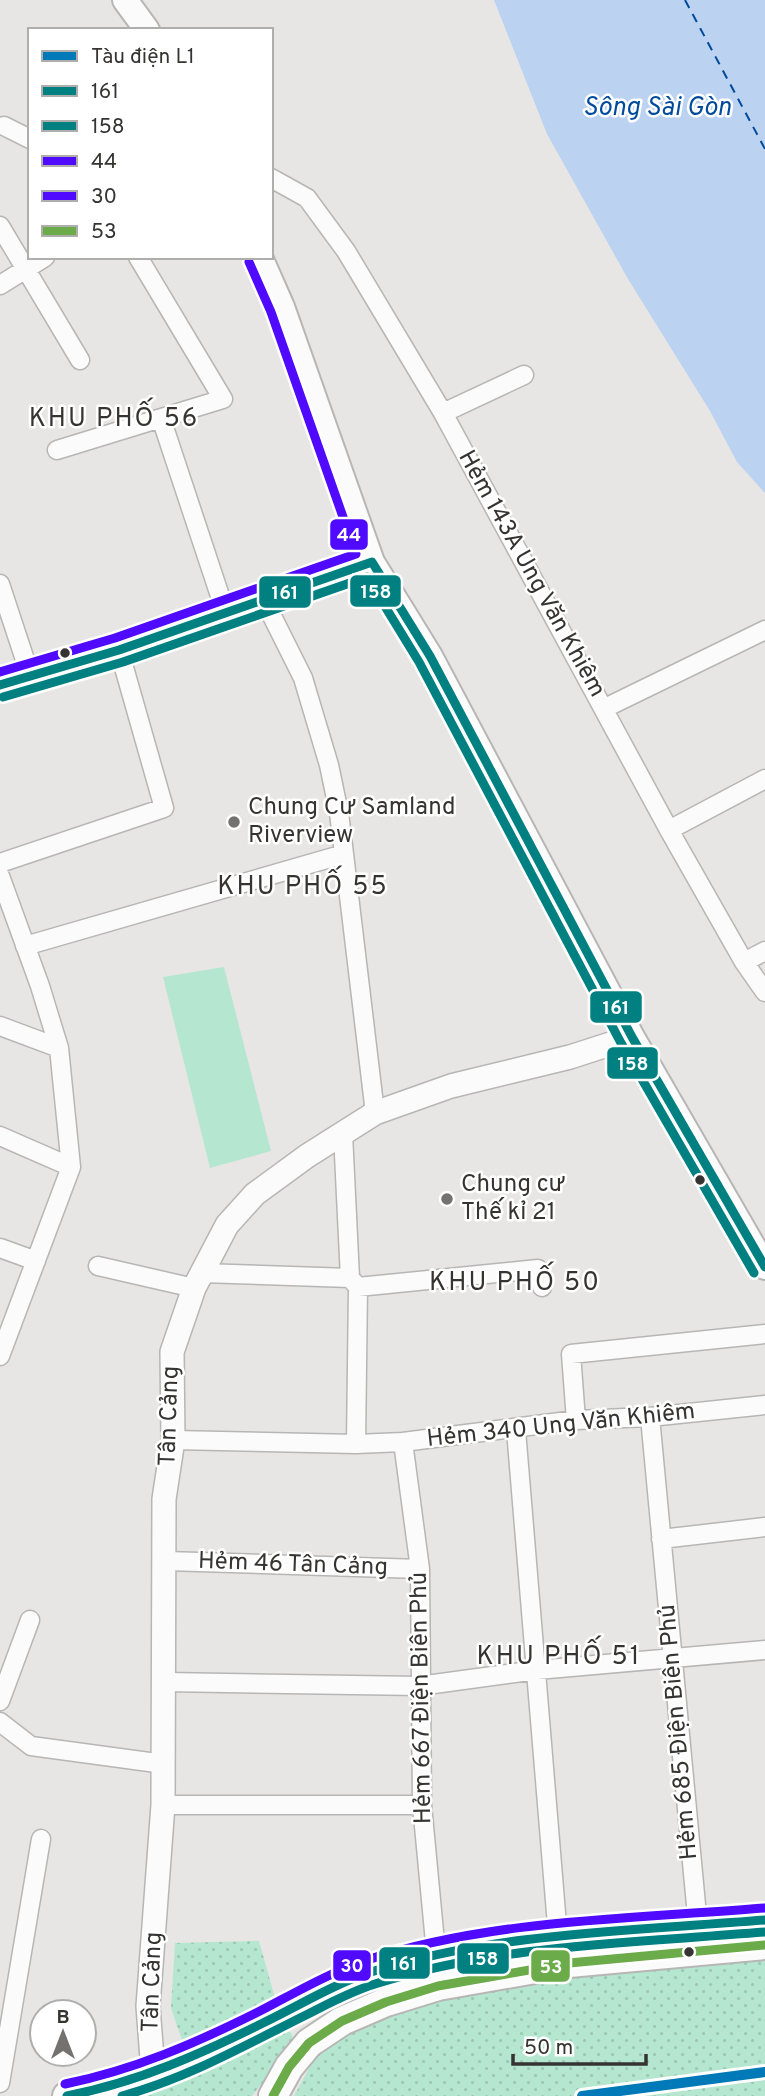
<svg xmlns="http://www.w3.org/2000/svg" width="765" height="2096" viewBox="0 0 765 2096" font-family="Overpass,sans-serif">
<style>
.green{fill:url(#green-dots)}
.pitch{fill:#b5e7d0}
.water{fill:#bcd2f1}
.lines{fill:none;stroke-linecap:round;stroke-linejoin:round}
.ferry{stroke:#004a9c;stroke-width:2;stroke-dasharray:9 7;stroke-linecap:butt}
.minor-casing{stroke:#b7b6b5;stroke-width:21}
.tertiary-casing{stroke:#b7b6b5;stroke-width:26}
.secondary-casing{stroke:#b7b6b5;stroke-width:28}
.primary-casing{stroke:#b7b6b5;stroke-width:32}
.minor{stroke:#fbfbfb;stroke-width:18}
.tertiary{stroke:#fbfbfb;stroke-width:23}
.secondary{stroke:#fbfbfb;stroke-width:24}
.primary{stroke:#fbfbfb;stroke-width:28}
.bus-1-casing{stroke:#fff;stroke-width:14}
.bus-2-casing{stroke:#fff;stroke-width:14}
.bus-3-casing{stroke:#fff;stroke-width:14}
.bus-4-casing{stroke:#fff;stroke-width:14}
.bus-5-casing{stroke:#fff;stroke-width:14}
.bus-1{stroke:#008080;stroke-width:9}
.bus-2{stroke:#008080;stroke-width:9}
.bus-3{stroke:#4f0aff;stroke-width:9}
.bus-4{stroke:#4f0aff;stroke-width:9}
.bus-5{stroke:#6cab49;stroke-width:9}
.metro-1-casing{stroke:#fff;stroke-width:16}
.metro-1{stroke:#0079b8;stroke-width:10}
.bus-dot{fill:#353433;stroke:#fff;stroke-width:2.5}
.poi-dot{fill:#737271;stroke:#fff;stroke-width:2.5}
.labels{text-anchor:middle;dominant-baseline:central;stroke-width:5;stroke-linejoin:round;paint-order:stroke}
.street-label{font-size:24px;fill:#353433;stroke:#fff}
.poi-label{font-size:24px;fill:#353433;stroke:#fff;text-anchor:start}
.water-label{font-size:26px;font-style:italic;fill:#004a9c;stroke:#fff}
.neighbourhood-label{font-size:26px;letter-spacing:2px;fill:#353433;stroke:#fff}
.line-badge{stroke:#fff;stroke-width:2.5}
.badge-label{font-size:19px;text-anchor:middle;font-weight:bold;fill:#fff}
</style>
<defs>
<pattern id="green-dots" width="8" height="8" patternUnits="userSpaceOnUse" patternTransform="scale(1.75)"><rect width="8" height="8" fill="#b5e7d0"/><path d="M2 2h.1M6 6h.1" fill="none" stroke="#9cc7b3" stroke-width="1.8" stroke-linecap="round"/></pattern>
</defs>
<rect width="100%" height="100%" fill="#e7e6e4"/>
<!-- green -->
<path class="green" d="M259,1941L275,1998L182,2040L171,2008L175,1943Z
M765,1960V2096H294L318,2052L368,2023L436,2001L547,1979L656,1967Z
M284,2027L291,2033L294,2042L252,2096H125Z"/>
<!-- pitch -->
<path class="pitch" d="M224,967L271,1151L210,1168L163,977Z"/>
<!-- water -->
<path class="water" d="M494,0H765V493L737,462L710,411L628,279L547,134Z"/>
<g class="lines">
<!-- ferry -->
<path class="ferry" d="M685,0L765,149"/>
<defs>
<path id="minor" d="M4,126L30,139
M271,178L307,198L346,251L443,413L669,830L744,962L765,992
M0,226L80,360
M0,285L45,257
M443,413L524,375
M161,418L225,611
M57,450L223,399L138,257
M0,584L30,675
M605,708L765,630
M669,830L765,779
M344,854L375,1113
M0,863L164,808L119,650
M0,876L40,986L59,1048L71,1167L0,1356
M25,946L344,854L339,813L329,765L303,678L264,600
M744,962L765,951
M0,1026L59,1048
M343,1134L350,1278
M0,1136L71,1167
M0,1248L36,1261
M98,1266L194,1288
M201,1273L350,1278L358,1287L538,1269L542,1287
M650,1417L698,1926
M576,1420L571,1354L765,1334
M516,1430L558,1937
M173,1440L356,1444L403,1442L576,1420L650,1417L765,1405
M403,1442L420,1569L422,1805L436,1953
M356,1444L358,1287
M661,1539L765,1527
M166,1561L420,1569
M165,1682L419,1686L537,1670L765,1650
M0,1701L30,1620
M0,1722L31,1746L164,1764
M163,1805H422
M0,2083L41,1839"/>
<path id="tertiary" d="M0,685L119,650L372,562
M153,2072L148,2006L163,1805L164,1499L173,1440L172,1352L194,1288L227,1225L255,1194L307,1156L375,1113L451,1086L570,1057L632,1037"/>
<path id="secondary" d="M125,0L147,30
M260,257L282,307L372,562L430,656L632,1037L765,1267"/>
<path id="primary" d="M67,2096C145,2084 219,2045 289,2010C316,1997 342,1981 371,1972C497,1931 634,1932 765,1920
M273,2096L289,2067L309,2043L342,2021L386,2002L438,1986L569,1963L765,1945"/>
</defs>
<!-- minor casing -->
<use href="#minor" class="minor-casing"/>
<!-- tertiary casing -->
<use href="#tertiary" class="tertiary-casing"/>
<!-- secondary casing -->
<use href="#secondary" class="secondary-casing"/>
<!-- primary casing -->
<use href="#primary" class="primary-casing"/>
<!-- minor -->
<use href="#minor" class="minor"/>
<!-- tertiary -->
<use href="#tertiary" class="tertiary"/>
<!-- secondary -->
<use href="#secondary" class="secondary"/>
<!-- primary -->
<use href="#primary" class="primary"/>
<defs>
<path id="bus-1" d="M0,685L119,650L372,562L430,656L632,1037L765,1267
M67,2096C138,2082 201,2054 265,2022C300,2005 334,1984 371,1972C498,1932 633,1931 765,1920"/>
<path id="bus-2" d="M3,697L123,662L367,577L419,662L621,1043L754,1273
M122,2096C185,2079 244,2046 302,2017C326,2005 349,1992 375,1984C501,1944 634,1943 765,1932"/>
<path id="bus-3" d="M0,672L115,638L356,554L271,312L249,262"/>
<path id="bus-4" d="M65,2084C134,2070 196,2043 258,2012C293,1994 327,1974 364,1961C492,1919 631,1919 764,1908"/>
<path id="bus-5" d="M273,2096L289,2067L309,2043L342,2021L386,2002L438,1986L569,1963L765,1945"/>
</defs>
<!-- bus-1 casing -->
<use href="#bus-1" class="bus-1-casing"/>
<!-- bus-2 casing -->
<use href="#bus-2" class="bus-2-casing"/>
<!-- bus-3 casing -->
<use href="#bus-3" class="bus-3-casing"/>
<!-- bus-4 casing -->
<use href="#bus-4" class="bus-4-casing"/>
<!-- bus-5 casing -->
<use href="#bus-5" class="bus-5-casing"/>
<!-- bus-1 -->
<use href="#bus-1" class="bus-1"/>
<!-- bus-2 -->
<use href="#bus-2" class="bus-2"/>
<!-- bus-3 -->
<use href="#bus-3" class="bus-3"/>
<!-- bus-4 -->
<use href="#bus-4" class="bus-4"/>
<!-- bus-5 -->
<use href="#bus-5" class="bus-5"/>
<defs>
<path id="metro-1" d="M582,2096L765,2072"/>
</defs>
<!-- metro-1 casing -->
<use href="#metro-1" class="metro-1-casing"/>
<!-- metro-1 -->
<use href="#metro-1" class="metro-1"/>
</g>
<!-- markers -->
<g class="bus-dot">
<circle cx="65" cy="653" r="6"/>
<circle cx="700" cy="1180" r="6"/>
<circle cx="689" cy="1952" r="6"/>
</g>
<g class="poi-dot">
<circle cx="234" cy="822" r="7"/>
<circle cx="447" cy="1199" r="7"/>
</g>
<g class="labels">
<!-- street labels -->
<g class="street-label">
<text transform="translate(531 574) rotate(61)">Hẻm 143A Ung Văn Khiêm</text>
<text transform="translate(170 1416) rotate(-88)">Tân Cảng</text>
<text transform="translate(561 1426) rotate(-6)">Hẻm 340 Ung Văn Khiêm</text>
<text transform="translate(293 1565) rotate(2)">Hẻm 46 Tân Cảng</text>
<text transform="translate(422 1698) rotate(-91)">Hẻm 667 Điện Biên Phủ</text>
<text transform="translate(679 1732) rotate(-95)">Hẻm 685 Điện Biên Phủ</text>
<text transform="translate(153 1982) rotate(-88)">Tân Cảng</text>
</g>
<!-- poi labels -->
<g class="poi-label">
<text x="248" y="808">Chung Cư Samland<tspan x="248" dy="28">Riverview</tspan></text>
<text x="461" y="1185">Chung cư<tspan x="461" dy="28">Thế kỉ 21</tspan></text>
</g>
<!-- water labels -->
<g class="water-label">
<text x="657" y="108">Sông Sài Gòn</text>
</g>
<!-- neighbourhood labels -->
<g class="neighbourhood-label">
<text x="114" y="419">KHU PHỐ 56</text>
<text x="303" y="887">KHU PHỐ 55</text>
<text x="515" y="1283">KHU PHỐ 50</text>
<text x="559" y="1657">KHU PHỐ 51</text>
</g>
</g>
<g class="line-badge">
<rect x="329" y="518" width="40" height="33" rx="7" fill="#4f0aff"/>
<rect x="349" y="574" width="53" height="34" rx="7" fill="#008080"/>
<rect x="258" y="575" width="54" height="34" rx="7" fill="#008080"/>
<rect x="589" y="990" width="54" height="34" rx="7" fill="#008080"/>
<rect x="606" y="1046" width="53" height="34" rx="7" fill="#008080"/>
<rect x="456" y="1942" width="54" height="33" rx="7" fill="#008080"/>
<rect x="378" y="1946" width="53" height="34" rx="7" fill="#008080"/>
<rect x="332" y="1949" width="40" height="33" rx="7" fill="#4f0aff"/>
<rect x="530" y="1949" width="41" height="34" rx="7" fill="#6cab49"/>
</g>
<g class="badge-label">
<text x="349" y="541">44</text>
<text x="376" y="598">158</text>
<text x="285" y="599">161</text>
<text x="616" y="1014">161</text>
<text x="633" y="1070">158</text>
<text x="483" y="1965">158</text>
<text x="404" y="1970">161</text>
<text x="352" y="1972">30</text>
<text x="551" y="1973">53</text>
</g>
<!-- legend -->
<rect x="28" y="28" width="245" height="231" fill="#ffffff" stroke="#aeaead" stroke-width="2"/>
<rect x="42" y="51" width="35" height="10" fill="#0079b8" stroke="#aeaead" stroke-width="2"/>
<text x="91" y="63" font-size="21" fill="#353433">Tàu điện L1</text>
<rect x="42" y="86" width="35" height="10" fill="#008080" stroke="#aeaead" stroke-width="2"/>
<text x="91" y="98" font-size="21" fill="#353433">161</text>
<rect x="42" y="121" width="35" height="10" fill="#008080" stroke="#aeaead" stroke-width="2"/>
<text x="91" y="133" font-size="21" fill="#353433">158</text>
<rect x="42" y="156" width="35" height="10" fill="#4f0aff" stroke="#aeaead" stroke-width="2"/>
<text x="91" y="168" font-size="21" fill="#353433">44</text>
<rect x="42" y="191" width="35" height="10" fill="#4f0aff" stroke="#aeaead" stroke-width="2"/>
<text x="91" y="203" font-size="21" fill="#353433">30</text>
<rect x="42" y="226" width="35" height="10" fill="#6cab49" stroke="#aeaead" stroke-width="2"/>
<text x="91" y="238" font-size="21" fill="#353433">53</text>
<!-- north arrow -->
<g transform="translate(63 2033)"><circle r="33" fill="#ffffff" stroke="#aeaead" stroke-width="2"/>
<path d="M0-5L12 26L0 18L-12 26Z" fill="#737271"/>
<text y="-10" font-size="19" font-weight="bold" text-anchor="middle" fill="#353433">B</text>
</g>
<!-- scale -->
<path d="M513 2054v10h133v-10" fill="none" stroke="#353433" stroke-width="3.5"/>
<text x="524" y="2054" font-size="21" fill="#353433" stroke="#ffffff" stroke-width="5" paint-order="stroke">50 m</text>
</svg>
